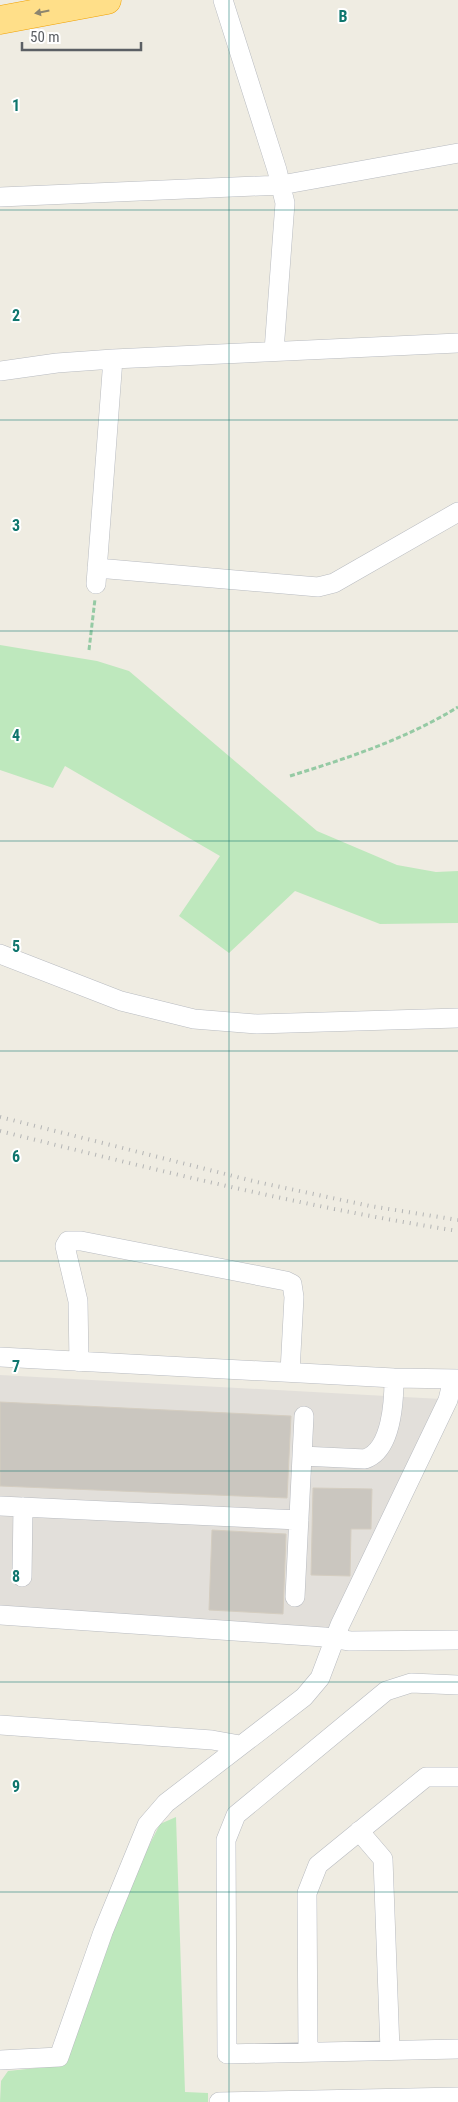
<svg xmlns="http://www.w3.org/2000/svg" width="458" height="2102" viewBox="0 0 458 2102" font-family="'Roboto Condensed',sans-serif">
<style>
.industrial{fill:#e2dfda}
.green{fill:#bee8bd}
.building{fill:#cac6bf;stroke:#d4cdc0}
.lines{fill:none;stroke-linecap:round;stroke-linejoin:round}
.minor-casing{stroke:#b8bbc0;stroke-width:20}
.highway-casing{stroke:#f1a100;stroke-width:29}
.path{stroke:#95caa4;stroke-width:3;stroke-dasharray:5 2.5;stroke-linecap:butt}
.minor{stroke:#fff;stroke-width:19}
.highway{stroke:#ffdf89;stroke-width:28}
.rail{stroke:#b4b5b5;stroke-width:4;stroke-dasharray:1 6;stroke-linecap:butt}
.oneway{fill:#8c856f}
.grid{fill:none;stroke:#0f766e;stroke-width:1;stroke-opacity:0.55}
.grid-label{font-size:16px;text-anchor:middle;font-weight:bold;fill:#0f766e;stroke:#fff;stroke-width:4;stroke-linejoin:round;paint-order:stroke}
</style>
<rect width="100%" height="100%" fill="#efece2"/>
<!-- industrial -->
<path class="industrial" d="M0,1375L441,1399L332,1630L0,1607Z"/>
<!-- green -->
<path class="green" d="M0,645L97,661L129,671L317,831L397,865L436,872L458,871V923L380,924L295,891L229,953L179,916L220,856L65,766L53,788L0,770Z
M176,1817L185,2092L208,2093V2102H0L1,2081L8,2071L65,2065L129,1885L160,1824Z"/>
<!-- building -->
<path class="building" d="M0,1402L291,1416L287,1498L0,1486Z
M313,1488L372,1489L371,1529H351L350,1576L311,1575Z
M212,1530L286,1534L283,1614L209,1610Z"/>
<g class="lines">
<defs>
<path id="minor" d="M223,0L277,170L285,203L274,351
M0,197L281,185L458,153
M0,371L57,363L113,359L458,343
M97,568L318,587L334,583L458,512
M96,584L113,359
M0,954L121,1001L194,1019L257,1024L458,1018
M0,1357L394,1378L458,1379
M79,1362L78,1301L65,1246L68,1241H81L286,1281L292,1284L294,1297L290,1372
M302,1456L365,1459C392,1450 394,1401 394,1378
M0,1506L299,1520
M22,1577L23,1507
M295,1597L304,1416
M0,1615L324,1637L350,1641L458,1640
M458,1685L411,1683L386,1691L236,1815L226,1840L227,2054L458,2049
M0,1725L212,1740L240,1745
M359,1831L383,1859L390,2050
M308,2052L307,1893L318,1865L426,1777H458
M0,2060L59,2057L103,1932L147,1825L166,1803L304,1697L320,1678L340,1625L448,1400L453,1379
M219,2102L458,2097"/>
<path id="highway" d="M0,20L107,0"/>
</defs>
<!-- minor casing -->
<use href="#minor" class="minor-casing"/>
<!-- highway casing -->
<use href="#highway" class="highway-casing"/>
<!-- path -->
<path class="path" d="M89,650L95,599
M290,776C348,758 406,739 458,707"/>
<!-- minor -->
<use href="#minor" class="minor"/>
<!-- highway -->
<use href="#highway" class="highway"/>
<!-- rail -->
<path class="rail" d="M0,1117L257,1182L370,1206L458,1220
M0,1131C152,1169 303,1207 458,1231"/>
</g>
<!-- one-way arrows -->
<defs><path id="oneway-solid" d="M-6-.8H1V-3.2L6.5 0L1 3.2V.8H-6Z" transform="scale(1.25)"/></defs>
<use class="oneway" href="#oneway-solid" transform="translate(42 12) rotate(169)"/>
<!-- grid -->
<path class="grid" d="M229,0V2102M0,210H458M0,420H458M0,631H458M0,841H458M0,1051H458M0,1261H458M0,1471H458M0,1682H458M0,1892H458"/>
<g class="grid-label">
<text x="343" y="22">B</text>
<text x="16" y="111">1</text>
<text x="16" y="321">2</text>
<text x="16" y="531">3</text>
<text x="16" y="741">4</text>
<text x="16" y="952">5</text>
<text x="16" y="1162">6</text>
<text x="16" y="1372">7</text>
<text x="16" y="1582">8</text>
<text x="16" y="1792">9</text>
</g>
<!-- scale -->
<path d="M22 42v8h119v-8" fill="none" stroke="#5b5f64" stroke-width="2.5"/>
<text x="30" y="42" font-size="15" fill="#5b5f64" stroke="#ffffff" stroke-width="4" paint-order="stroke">50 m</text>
</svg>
